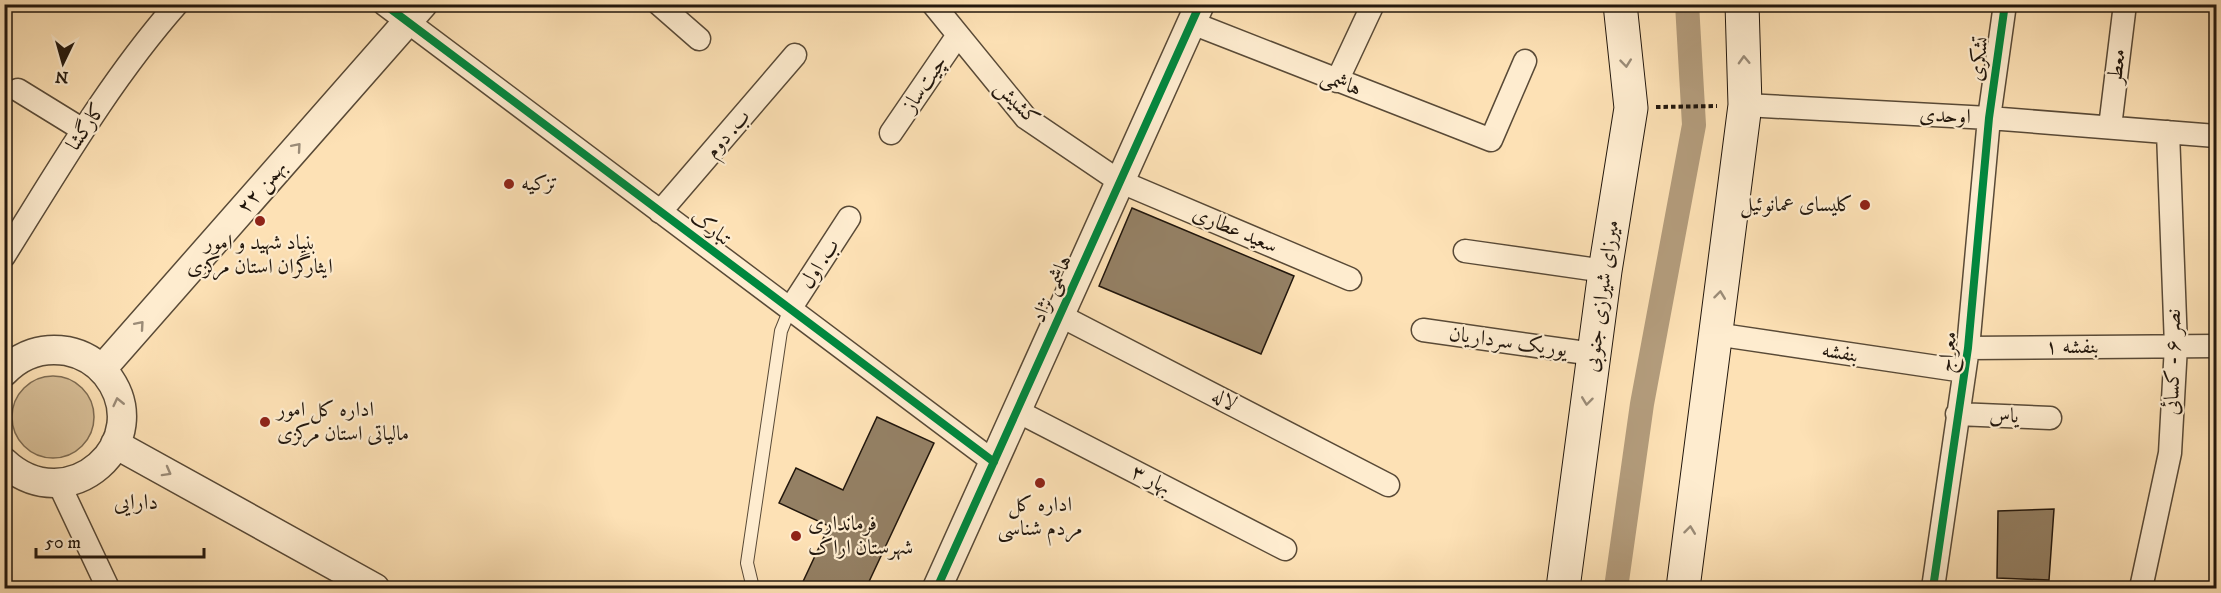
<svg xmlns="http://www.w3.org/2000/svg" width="2221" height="593" viewBox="0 0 2221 593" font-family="'IM FELL DW Pica',Amiri,serif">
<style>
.green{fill:#d8bf98;stroke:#7d6b52;stroke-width:1.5}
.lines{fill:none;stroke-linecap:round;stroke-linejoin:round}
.canal{stroke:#b39c7c;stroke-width:24}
.building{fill:#948064;stroke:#22170d;stroke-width:1.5}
.service-casing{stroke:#594a37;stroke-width:14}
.minor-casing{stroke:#594a37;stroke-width:25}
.tertiary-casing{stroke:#594a37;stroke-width:31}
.secondary-casing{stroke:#22170d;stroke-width:35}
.path{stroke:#22170d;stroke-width:4;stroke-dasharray:4.5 3;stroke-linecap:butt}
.service{stroke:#feeccf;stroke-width:12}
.minor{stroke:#feeccf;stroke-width:22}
.tertiary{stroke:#feeccf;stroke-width:28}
.secondary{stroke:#feeccf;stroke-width:33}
.cycleway-casing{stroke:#feeccf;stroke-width:11}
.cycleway{stroke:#00873e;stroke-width:8}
.oneway{stroke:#9b8c78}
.poi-dot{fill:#8f2418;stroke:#feeccf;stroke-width:2}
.labels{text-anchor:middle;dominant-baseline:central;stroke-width:4.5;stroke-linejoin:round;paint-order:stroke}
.street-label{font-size:21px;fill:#22170d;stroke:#feeccf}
.poi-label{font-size:21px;fill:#22170d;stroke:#feeccf;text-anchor:start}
.neighbourhood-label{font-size:22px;fill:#22170d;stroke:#feeccf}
</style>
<rect width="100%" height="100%" fill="#fde1b5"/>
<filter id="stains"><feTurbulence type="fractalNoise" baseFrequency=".00333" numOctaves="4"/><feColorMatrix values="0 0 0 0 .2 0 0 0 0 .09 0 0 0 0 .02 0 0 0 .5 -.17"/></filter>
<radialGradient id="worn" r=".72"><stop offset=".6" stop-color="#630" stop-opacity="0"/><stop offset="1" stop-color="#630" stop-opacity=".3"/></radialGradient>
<!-- green -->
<path class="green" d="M12 417a41 41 0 1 1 82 0a41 41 0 1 1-82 0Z"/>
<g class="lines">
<!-- canal -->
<path class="canal" d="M1616,588L1642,404L1694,125L1687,4"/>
</g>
<!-- building -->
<path class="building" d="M1132,208L1294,276L1261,354L1099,286Z
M877,417L934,443L866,588H800L829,526L779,503L796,468L843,490Z
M2054,509L2049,580L1997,578L1998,511Z"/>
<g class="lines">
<defs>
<path id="service" d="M753,588L747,563L781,331L790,309"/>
<path id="minor" d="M384,4L994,462
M659,4L699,39
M933,4L1026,118L1119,181L1350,279
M1192,23L1491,140L1525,61
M1337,81L1373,4
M18,90L83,130
M1745,105L1989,118L2216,136
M2110,127L2125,4
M891,133L958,35
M660,212L795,55
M1465,251L1605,271
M4,256C58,170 110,80 177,4
M790,309L849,218
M1061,316L1388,485
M1423,330L1593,354
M1715,334L1964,371
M1968,348L2216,346
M1017,411L1285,549
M1957,414L2050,418
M59,484L108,588
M1933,588L1968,348L1989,118L2005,4
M2141,588L2170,453L2176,346L2168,132"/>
<path id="tertiary" d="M102,369L423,4
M4,372C21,354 43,347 67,351C82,354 96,362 106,374C159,441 68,522 4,462
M115,444L375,588
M937,588L1200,4"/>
<path id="secondary" d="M1563,588L1605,271L1631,108L1620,4
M1683,588L1745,105L1742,4"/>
</defs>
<!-- service casing -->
<use href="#service" class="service-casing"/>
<!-- minor casing -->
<use href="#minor" class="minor-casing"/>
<!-- tertiary casing -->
<use href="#tertiary" class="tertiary-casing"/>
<!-- secondary casing -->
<use href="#secondary" class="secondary-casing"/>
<!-- path -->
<path class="path" d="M1656,107L1717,106"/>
<!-- service -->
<use href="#service" class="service"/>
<!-- minor -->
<use href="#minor" class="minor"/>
<!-- tertiary -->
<use href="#tertiary" class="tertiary"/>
<!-- secondary -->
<use href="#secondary" class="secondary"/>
<defs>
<path id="cycleway" d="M384,4L994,462
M937,588L1200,4
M1933,588L1968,348L1989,118L2005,4"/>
</defs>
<!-- cycleway casing -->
<use href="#cycleway" class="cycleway-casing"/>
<!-- cycleway -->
<use href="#cycleway" class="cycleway"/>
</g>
<!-- one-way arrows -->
<defs><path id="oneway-chevron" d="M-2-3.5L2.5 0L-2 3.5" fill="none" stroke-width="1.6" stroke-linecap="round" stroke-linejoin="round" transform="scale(1.5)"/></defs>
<g class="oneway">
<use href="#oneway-chevron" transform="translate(1744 60) rotate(-92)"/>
<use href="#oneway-chevron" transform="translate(1626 63) rotate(84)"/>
<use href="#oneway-chevron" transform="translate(297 147) rotate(-49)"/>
<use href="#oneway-chevron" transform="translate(1720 295) rotate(-83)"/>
<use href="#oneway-chevron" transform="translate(140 325) rotate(-49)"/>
<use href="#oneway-chevron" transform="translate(1587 401) rotate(97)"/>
<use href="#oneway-chevron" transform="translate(118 402) rotate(-103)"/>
<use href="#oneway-chevron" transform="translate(167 472) rotate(29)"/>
<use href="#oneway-chevron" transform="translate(1690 530) rotate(-83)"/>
</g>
<!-- markers -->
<g class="poi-dot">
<circle cx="509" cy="184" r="6"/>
<circle cx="1865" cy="205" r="6"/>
<circle cx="260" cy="221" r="6"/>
<circle cx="265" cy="422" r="6"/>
<circle cx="1040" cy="483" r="6"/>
<circle cx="796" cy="536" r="6"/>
</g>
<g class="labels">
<!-- street labels -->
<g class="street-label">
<text transform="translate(1979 59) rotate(-82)">تشکری</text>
<text transform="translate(2117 66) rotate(-83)">معطر</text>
<text transform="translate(1341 83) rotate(21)">هاشمی</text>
<text transform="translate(925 84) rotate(-56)">چیت‌ساز</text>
<text transform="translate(1017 103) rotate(46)">کشیش</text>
<text transform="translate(1945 116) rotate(3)">اوحدی</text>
<text transform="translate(86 127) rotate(-56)">کارگشا</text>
<text transform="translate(728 134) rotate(-49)">ب. دوم</text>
<text transform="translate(262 187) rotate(-49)">۲۲ بهمن</text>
<text transform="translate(711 228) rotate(37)">تبارک</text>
<text transform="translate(1235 230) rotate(23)">سعید عطاری</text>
<text transform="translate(820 264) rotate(-57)">ب. اول</text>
<text transform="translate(1052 289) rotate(-66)">هاشمی نژاد</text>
<text transform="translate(1602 296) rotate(-82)">میرزای شیرازی جنوبی</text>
<text transform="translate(1508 342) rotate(8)">یوریک سرداریان</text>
<text x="2072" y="347">بنفشه ۱</text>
<text transform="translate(1948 352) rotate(-83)">معراج</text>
<text transform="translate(1840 353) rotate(9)">بنفشه</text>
<text transform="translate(2173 362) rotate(-89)">نصر ۶ - کسائی</text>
<text transform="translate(1224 400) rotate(27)">لاله</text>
<text transform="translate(2004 416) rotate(2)">یاس</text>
<text transform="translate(1151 480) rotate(27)">بهار ۳</text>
</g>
<!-- poi labels -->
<g class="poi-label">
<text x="521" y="184">تزکیه</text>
<text x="1853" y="205" text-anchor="end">کلیسای عمانوئیل</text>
<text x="260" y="243" text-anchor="middle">بنیاد شهید و امور<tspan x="260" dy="24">ایثارگران استان مرکزی</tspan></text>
<text x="277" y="410">اداره کل امور<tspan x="277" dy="24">مالیاتی استان مرکزی</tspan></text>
<text x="1040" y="505" text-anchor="middle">اداره کل<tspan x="1040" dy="24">مردم شناسی</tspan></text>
<text x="808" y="524">فرمانداری<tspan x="808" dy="24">شهرستان اراک</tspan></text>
</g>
<!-- neighbourhood labels -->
<g class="neighbourhood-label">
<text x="136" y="502">دارایی</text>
</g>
</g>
<!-- margin -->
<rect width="2221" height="593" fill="none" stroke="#fde1b5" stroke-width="24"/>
<rect x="6" y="6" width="2209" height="581" fill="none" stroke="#22170d" stroke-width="3"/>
<rect x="12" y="12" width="2197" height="569" fill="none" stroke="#22170d" stroke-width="1.5"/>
<!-- north arrow -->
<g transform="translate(63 63) rotate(185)" stroke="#feeccf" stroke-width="4.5" paint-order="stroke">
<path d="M0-4.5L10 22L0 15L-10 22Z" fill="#22170d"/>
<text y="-9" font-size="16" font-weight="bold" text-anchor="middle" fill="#22170d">N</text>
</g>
<!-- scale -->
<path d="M36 548v9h168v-9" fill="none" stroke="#22170d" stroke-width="3"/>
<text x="45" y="548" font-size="18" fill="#22170d" stroke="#feeccf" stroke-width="4.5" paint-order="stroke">50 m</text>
<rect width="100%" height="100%" filter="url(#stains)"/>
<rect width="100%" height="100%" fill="url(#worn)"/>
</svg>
